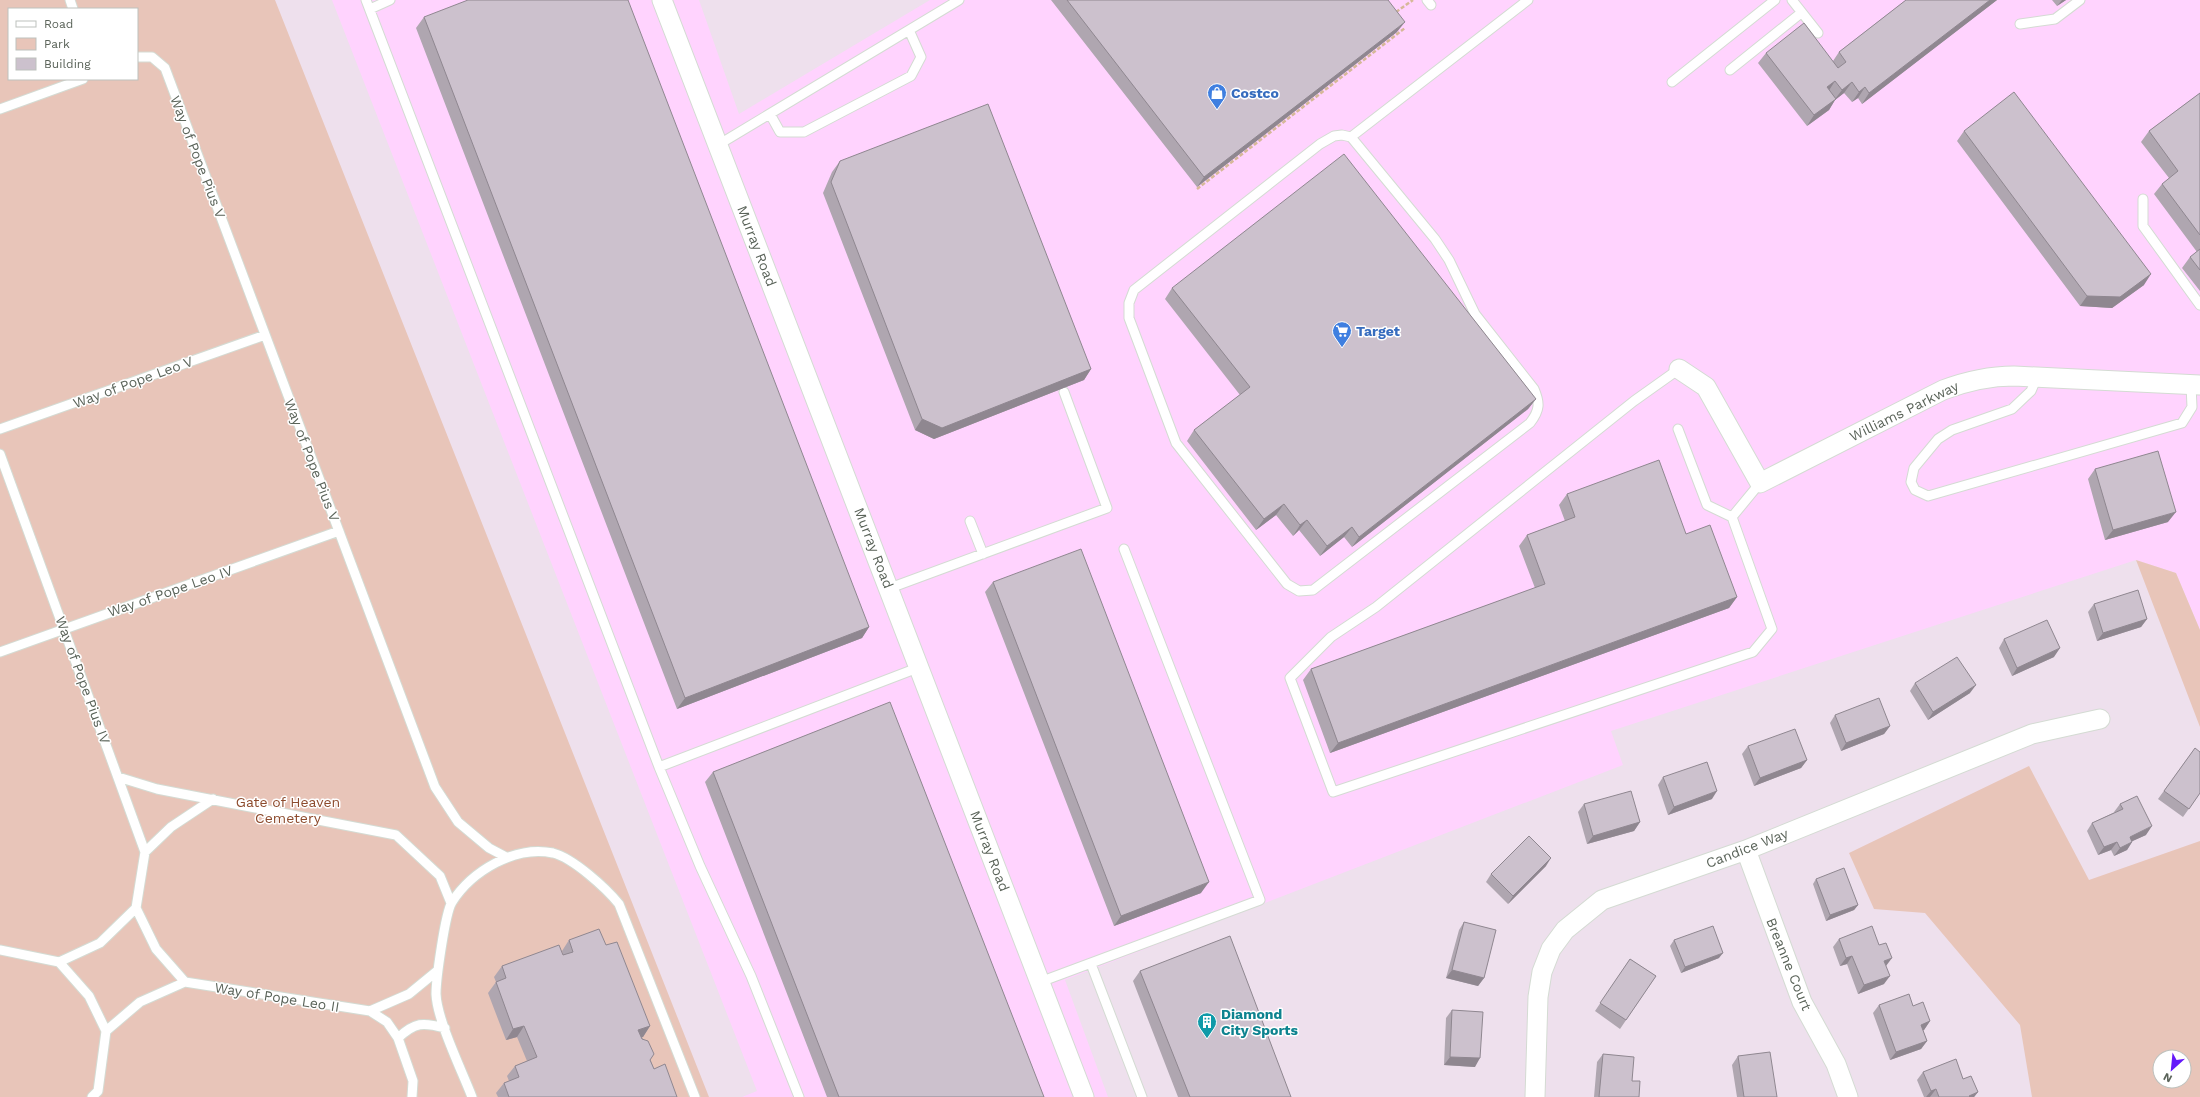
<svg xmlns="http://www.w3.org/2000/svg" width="2200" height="1097" viewBox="0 0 2200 1097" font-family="'Work Sans',sans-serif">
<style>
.commercial{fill:#ffd3fe}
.green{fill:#e8c5b9;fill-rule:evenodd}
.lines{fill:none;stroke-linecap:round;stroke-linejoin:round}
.service-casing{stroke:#d4dbd3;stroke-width:11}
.minor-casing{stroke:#d4dbd3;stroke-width:21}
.path{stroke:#d6b898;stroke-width:2.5;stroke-dasharray:4 2;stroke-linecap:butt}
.service{stroke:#fff;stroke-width:9}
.minor{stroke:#fff;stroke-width:19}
.wall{fill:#afa6b0}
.shaded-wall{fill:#8f8790}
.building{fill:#ccc1cd;stroke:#8f8790}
.labels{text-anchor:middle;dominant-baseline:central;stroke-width:3;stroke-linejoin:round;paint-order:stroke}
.shop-label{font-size:14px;font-weight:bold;fill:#366cbe;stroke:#fff;text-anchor:start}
.street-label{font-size:14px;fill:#5a6359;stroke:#fff}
.park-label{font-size:14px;fill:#8d4b2d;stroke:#fff}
.culture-label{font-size:14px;font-weight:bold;fill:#0d838f;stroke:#fff;text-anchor:start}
</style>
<rect width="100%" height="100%" fill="#eee0ed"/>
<!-- commercial -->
<path class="commercial" d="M332,0H699L739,114L930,0H2200V630L2176,573L2136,560L1611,731L1623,765L1065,980L1108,1097H742L757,1091Z"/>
<!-- green -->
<path class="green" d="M0,0H275L709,1097H0ZM9,9H137V79H9Z
M2136,560L2176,573L2200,630V727Z
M2029,766L2089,880L2200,841V1097H2032L2020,1025L1925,913L1874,909L1849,853ZM2160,1057H2184V1081H2160Z"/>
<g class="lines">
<defs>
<path id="service" d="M70,0L73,9
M366,0L659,767L920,667
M1427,0L1431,5
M1792,0L1818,33
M370,9L390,0
M2020,24L2055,19L2080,0
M137,57H152L165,68L435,787L458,822L489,848L506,857
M1730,70L1801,13
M1672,82L1775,0
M0,109L83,79
M770,114L780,132H804L911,76L921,57L909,30
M1342,135L1351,137L1435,239L1449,260L1475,314L1534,389C1540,403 1540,410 1530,423L1313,590L1299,591L1287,584L1176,443L1129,318V303L1134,290L1320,144L1334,136Z
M1351,137L1528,0
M718,145L959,0
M2143,199V226L2200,305
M1679,369L1634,401L1376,607L1331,637L1290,678L1333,792L1753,652L1772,629L1732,517L1760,483
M2037,377L2031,391L2012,409L1952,430L1938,439L1914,468L1911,482L1915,490L1928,496L2182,423L2192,407L2191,385
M0,429L265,335
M1678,429L1707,505L1732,517
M0,454L145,852L136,908L156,949L185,982
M970,521L983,554
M890,588L1107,508L1064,392
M0,652L339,531
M659,767L700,866L751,976L799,1097
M118,777L157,789L396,835L440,876L451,903
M145,852L171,827L213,799
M0,950L59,962L100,943L136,908
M59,962L89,996L106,1031
M1091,964L1142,1097
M1040,982L1260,900L1124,549
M370,1011L409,994L437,971
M106,1031L140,1002L185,982L370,1011L387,1022L398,1038L413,1081L412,1097
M398,1038C415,1022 423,1022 445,1028
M92,1097L98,1091L106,1031
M472,1097C462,1071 437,1020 436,994C436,980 445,913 452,902C472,871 515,845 553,853C573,858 606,888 619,904L695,1097"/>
<path id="minor" d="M662,0L1084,1097
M1679,369L1706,387L1760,483L1943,390C1967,381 1989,376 2014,376L2200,385
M1746,850L1802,1002L1836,1064L1848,1097
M1535,1097L1538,997L1542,972L1551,949L1565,930L1602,900L1746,850L2032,734L2100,719"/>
</defs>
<!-- service casing -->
<use href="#service" class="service-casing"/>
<!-- minor casing -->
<use href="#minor" class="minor-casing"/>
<!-- path -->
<path class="path" d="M1396,12L1413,0
M1197,189L1405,28"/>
<!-- service -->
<use href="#service" class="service"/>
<!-- minor -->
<use href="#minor" class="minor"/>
</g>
<!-- wall -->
<path class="wall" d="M1051,0H1388L1397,32L1197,187Z
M1906,0H1997L1862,104L1858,98L1852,102L1844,93L1835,100L1829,110L1807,126L1758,63L1766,53L1833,61L1839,52Z
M2052,0H2066L2057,6Z
M424,17L869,627L862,638L677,709L416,28Z
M2200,93V291L2182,268L2190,257L2197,252L2154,194L2162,184L2169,178L2141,142L2149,131Z
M1964,131L2144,285L2112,308L2080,306L1957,141Z
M840,161L1091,369L1084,380L934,439L915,430L823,193L832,172Z
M1172,288L1536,399L1528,409L1352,547L1344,537L1320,556L1299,530L1293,536L1276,515L1256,530L1187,441L1194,430L1240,395L1165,299Z
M2095,469L2168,522L2105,540L2088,479Z
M1567,494L1686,534L1737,597L1729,608L1330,753L1303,680L1311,669L1535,588L1519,546L1527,535L1565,521L1559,505Z
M993,582L1201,893L1114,926L985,592Z
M2094,604L2147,619L2141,627L2097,641L2088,612Z
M2004,639L2054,657L2012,676L1999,648Z
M1915,683L1970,693L1928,720L1910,691Z
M1835,715L1890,726L1884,734L1841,751L1830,723Z
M1748,746L1807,760L1801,768L1754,786L1742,754Z
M2195,748L2200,793L2183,817L2158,799Z
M713,772L1044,1097H827L705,782Z
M1663,777L1712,799L1668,815L1658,785Z
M1584,804L1640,822L1634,831L1587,844L1578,812Z
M2120,804L2146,835L2132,841V842L2127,850L2114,856L2111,850L2098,855L2087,831L2092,823L2115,812H2114Z
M1546,866L1508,904L1486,882L1491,874Z
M1816,879L1858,905L1854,910L1826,921L1813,884Z
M1464,922L1484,978L1478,986L1446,978L1459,930Z
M1839,939L1886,966L1884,984L1858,994L1847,964L1840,966L1833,947Z
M569,940L606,945L650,1026L643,1037H642L654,1069L677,1097H498L496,1093L504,1083L509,1081L507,1076L515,1066L527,1061L517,1037L506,1040L488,993L496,982L494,977L502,966L563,955L562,951Z
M1674,940L1719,958L1681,973L1670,946Z
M1630,959L1656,976L1620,1029L1595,1011Z
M1140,971L1291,1097H1178L1133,981Z
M1879,1005L1913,1006L1930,1021L1924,1030H1923L1927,1041L1921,1049L1890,1060L1873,1013Z
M1452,1010L1475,1067L1444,1065L1446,1018Z
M1603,1054L1632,1081L1639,1097H1594L1597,1062Z
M1738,1056L1777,1097H1737L1732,1065Z
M1923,1072L1963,1079L1978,1092L1974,1097H1924L1917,1080Z"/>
<!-- shaded-wall -->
<path class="shaded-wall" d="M1990,0H1997L1862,104L1869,93Z
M2062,0H2066L2057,6Z
M1405,22L1397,32L1197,187L1204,177Z
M1835,81L1828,92L1827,87Z
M1852,82L1844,93L1835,100L1829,110L1807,126L1814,115L1835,99L1842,90Z
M1865,87L1858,98L1852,102L1859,92Z
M2151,274L2144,285L2112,308L2080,306L2087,296Z
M1091,369L1084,380L934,439L915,430L922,419Z
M1536,399L1528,409L1352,547L1359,537Z
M1284,504L1276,515L1256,530L1264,519Z
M2176,512L2168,522L2105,540L2113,530Z
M1307,520L1299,530L1293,536L1300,525Z
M1352,527L1344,537L1320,556L1327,546Z
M1737,597L1729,608L1330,753L1338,743Z
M2147,619L2141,627L2097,641L2103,633Z
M869,627L862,638L677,709L685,698Z
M2060,648L2054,657L2012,676L2017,668Z
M1976,685L1970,693L1928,720L1933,712Z
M1890,726L1884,734L1841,751L1846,743Z
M1807,760L1801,768L1754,786L1760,778Z
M1717,791L1712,799L1668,815L1674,807Z
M1640,822L1634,831L1587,844L1593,836Z
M2152,826L2146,835L2124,845L2130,837Z
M2117,842L2111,850L2098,855L2104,847Z
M2132,842L2127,850L2114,856L2120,848Z
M1551,858L1546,866L1508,904L1513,896Z
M1209,882L1201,893L1114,926L1121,916Z
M1858,905L1854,910L1826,921L1830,915Z
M1723,953L1719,958L1681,973L1685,967Z
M1852,956L1847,964L1840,966L1846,958Z
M1892,958L1886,966L1884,961Z
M1452,970L1484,978L1478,986L1446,978Z
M1890,976L1884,984L1858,994L1864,985Z
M1930,1021L1924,1030L1916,1033L1921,1025Z
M524,1026L517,1037L506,1040L513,1029Z
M650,1026L643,1037L631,1040L638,1030Z
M1927,1041L1921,1049L1890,1060L1896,1052Z
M1450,1057L1480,1058L1475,1067L1444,1065Z
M1936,1089L1930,1097H1926L1931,1091Z
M1978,1092L1974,1097H1968L1969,1096Z"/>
<!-- building -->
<path class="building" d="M468,0H628L869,627L685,698L424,17Z
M1067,0H1388L1405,22L1204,177Z
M1906,0H1990L1869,93L1865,87L1859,92L1852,82L1842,90L1835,81L1827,87L1836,99L1814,115L1766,53L1804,23L1838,68L1846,62L1839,52Z
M2014,92L2151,274L2120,297L2087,296L1964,131Z
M2200,93V235L2162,184L2178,171L2149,131Z
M988,104L1091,369L942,428L922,419L831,182L840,161Z
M1344,154L1536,399L1359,537L1352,527L1327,546L1307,520L1300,525L1284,504L1264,519L1194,430L1250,387L1172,288Z
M2200,249V270L2190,257Z
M2158,451L2176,512L2113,530L2095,469Z
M1659,460L1686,534L1710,525L1737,597L1338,743L1311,669L1545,584L1527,535L1575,517L1567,494Z
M1081,549L1209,882L1121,916L993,582Z
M2138,590L2147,619L2103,633L2094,604Z
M2047,620L2060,648L2017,668L2004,639Z
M1957,657L1976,685L1933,712L1915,683Z
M1879,698L1890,726L1846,743L1835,715Z
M890,702L1044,1097H839L713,772Z
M1795,729L1807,760L1760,778L1748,746Z
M2195,748L2200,752V793L2189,809L2164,791Z
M1707,762L1717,791L1674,807L1663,777Z
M1631,791L1640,822L1593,836L1584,804Z
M2137,796L2152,826L2130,837L2132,842L2120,848L2117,842L2104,847L2092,823L2123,809L2120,804Z
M1529,836L1551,858L1513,896L1491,874Z
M1844,868L1858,905L1830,915L1816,879Z
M1464,922L1496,930L1484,978L1452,970Z
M1713,926L1723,953L1685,967L1674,940Z
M1872,926L1879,945L1886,943L1892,958L1884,961L1890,976L1864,985L1852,956L1846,958L1839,939Z
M599,929L606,945L617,942L650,1026L638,1030L642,1039L648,1041L654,1054L650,1060L654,1069L665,1064L677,1097H509L504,1083L519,1077L515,1066L537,1057L524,1026L513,1029L496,982L506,978L502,966L559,945L563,955L573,952L569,940Z
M1230,936L1291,1097H1190L1140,971Z
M1630,959L1656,976L1626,1020L1600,1003Z
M1909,994L1913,1006L1923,1002L1930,1021L1921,1025L1927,1041L1896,1052L1879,1005Z
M1452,1010L1483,1012L1480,1058L1450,1057Z
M1770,1052L1777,1097H1744L1738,1056Z
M1603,1054L1634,1057L1632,1081H1640L1639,1097H1599Z
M1956,1059L1963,1079L1971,1076L1978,1092L1969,1096L1970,1097H1939L1936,1089L1931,1091L1923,1072Z"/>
<!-- icons -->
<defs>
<symbol id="shop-pin" viewBox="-11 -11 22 30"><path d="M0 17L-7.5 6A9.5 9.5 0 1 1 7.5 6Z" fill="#3f7fe0" stroke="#fff"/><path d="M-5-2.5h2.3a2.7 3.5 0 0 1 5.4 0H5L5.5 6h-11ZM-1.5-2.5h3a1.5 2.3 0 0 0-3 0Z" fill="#fff"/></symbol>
<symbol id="supermarket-pin" viewBox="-11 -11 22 30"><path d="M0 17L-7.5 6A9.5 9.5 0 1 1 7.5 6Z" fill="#3f7fe0" stroke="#fff"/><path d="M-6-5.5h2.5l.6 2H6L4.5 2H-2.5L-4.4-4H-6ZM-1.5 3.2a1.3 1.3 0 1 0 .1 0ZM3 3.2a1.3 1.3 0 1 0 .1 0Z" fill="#fff"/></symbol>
<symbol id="building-pin" viewBox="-11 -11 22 30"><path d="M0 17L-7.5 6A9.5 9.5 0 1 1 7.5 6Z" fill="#0f9aa8" stroke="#fff"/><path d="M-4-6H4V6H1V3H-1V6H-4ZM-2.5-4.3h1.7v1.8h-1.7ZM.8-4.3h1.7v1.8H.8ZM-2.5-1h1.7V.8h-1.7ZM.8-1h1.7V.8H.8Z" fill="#fff"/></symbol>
</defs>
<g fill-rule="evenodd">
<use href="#shop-pin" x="1206" y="82" width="22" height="30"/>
<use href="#supermarket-pin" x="1331" y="320" width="22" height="30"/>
<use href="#building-pin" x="1196" y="1011" width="22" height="30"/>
</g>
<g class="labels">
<!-- shop labels -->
<g class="shop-label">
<text x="1231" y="93">Costco</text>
<text x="1356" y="331">Target</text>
</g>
<!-- street labels -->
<g class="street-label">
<text transform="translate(198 157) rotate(69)">Way of Pope Pius V</text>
<text transform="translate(757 246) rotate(69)">Murray Road</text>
<text transform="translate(133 382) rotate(-20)">Way of Pope Leo V</text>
<text transform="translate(1904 411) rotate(-26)">Williams Parkway</text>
<text transform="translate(312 460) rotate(69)">Way of Pope Pius V</text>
<text transform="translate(874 548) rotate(69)">Murray Road</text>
<text transform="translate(170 591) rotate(-19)">Way of Pope Leo IV</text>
<text transform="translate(83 680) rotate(70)">Way of Pope Pius IV</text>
<text transform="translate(1747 848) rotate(-21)">Candice Way</text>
<text transform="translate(990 851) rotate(69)">Murray Road</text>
<text transform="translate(1789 964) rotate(68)">Breanne Court</text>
<text transform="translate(277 997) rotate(9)">Way of Pope Leo II</text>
</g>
<!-- park labels -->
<g class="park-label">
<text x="288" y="802">Gate of Heaven<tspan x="288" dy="16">Cemetery</tspan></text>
</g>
<!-- culture labels -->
<g class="culture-label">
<text x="1221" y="1014">Diamond<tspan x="1221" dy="16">City Sports</tspan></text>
</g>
</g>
<!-- legend -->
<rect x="8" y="8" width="130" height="72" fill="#ffffff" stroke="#bdc1bd"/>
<rect x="16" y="21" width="20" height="6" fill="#ffffff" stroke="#bdc1bd"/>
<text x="44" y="28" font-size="12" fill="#5a6359">Road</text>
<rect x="16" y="38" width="20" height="12" fill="#e8c5b9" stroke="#bdc1bd"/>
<text x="44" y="48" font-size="12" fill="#5a6359">Park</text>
<rect x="16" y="58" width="20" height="12" fill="#ccc1cd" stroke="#bdc1bd"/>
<text x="44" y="68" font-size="12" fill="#5a6359">Building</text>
<!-- north arrow -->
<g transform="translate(2172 1069) rotate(207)"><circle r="19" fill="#ffffff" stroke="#bdc1bd"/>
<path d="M0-3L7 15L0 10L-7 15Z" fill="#6519fa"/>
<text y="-6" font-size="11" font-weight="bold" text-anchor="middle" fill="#5a6359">N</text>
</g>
</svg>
